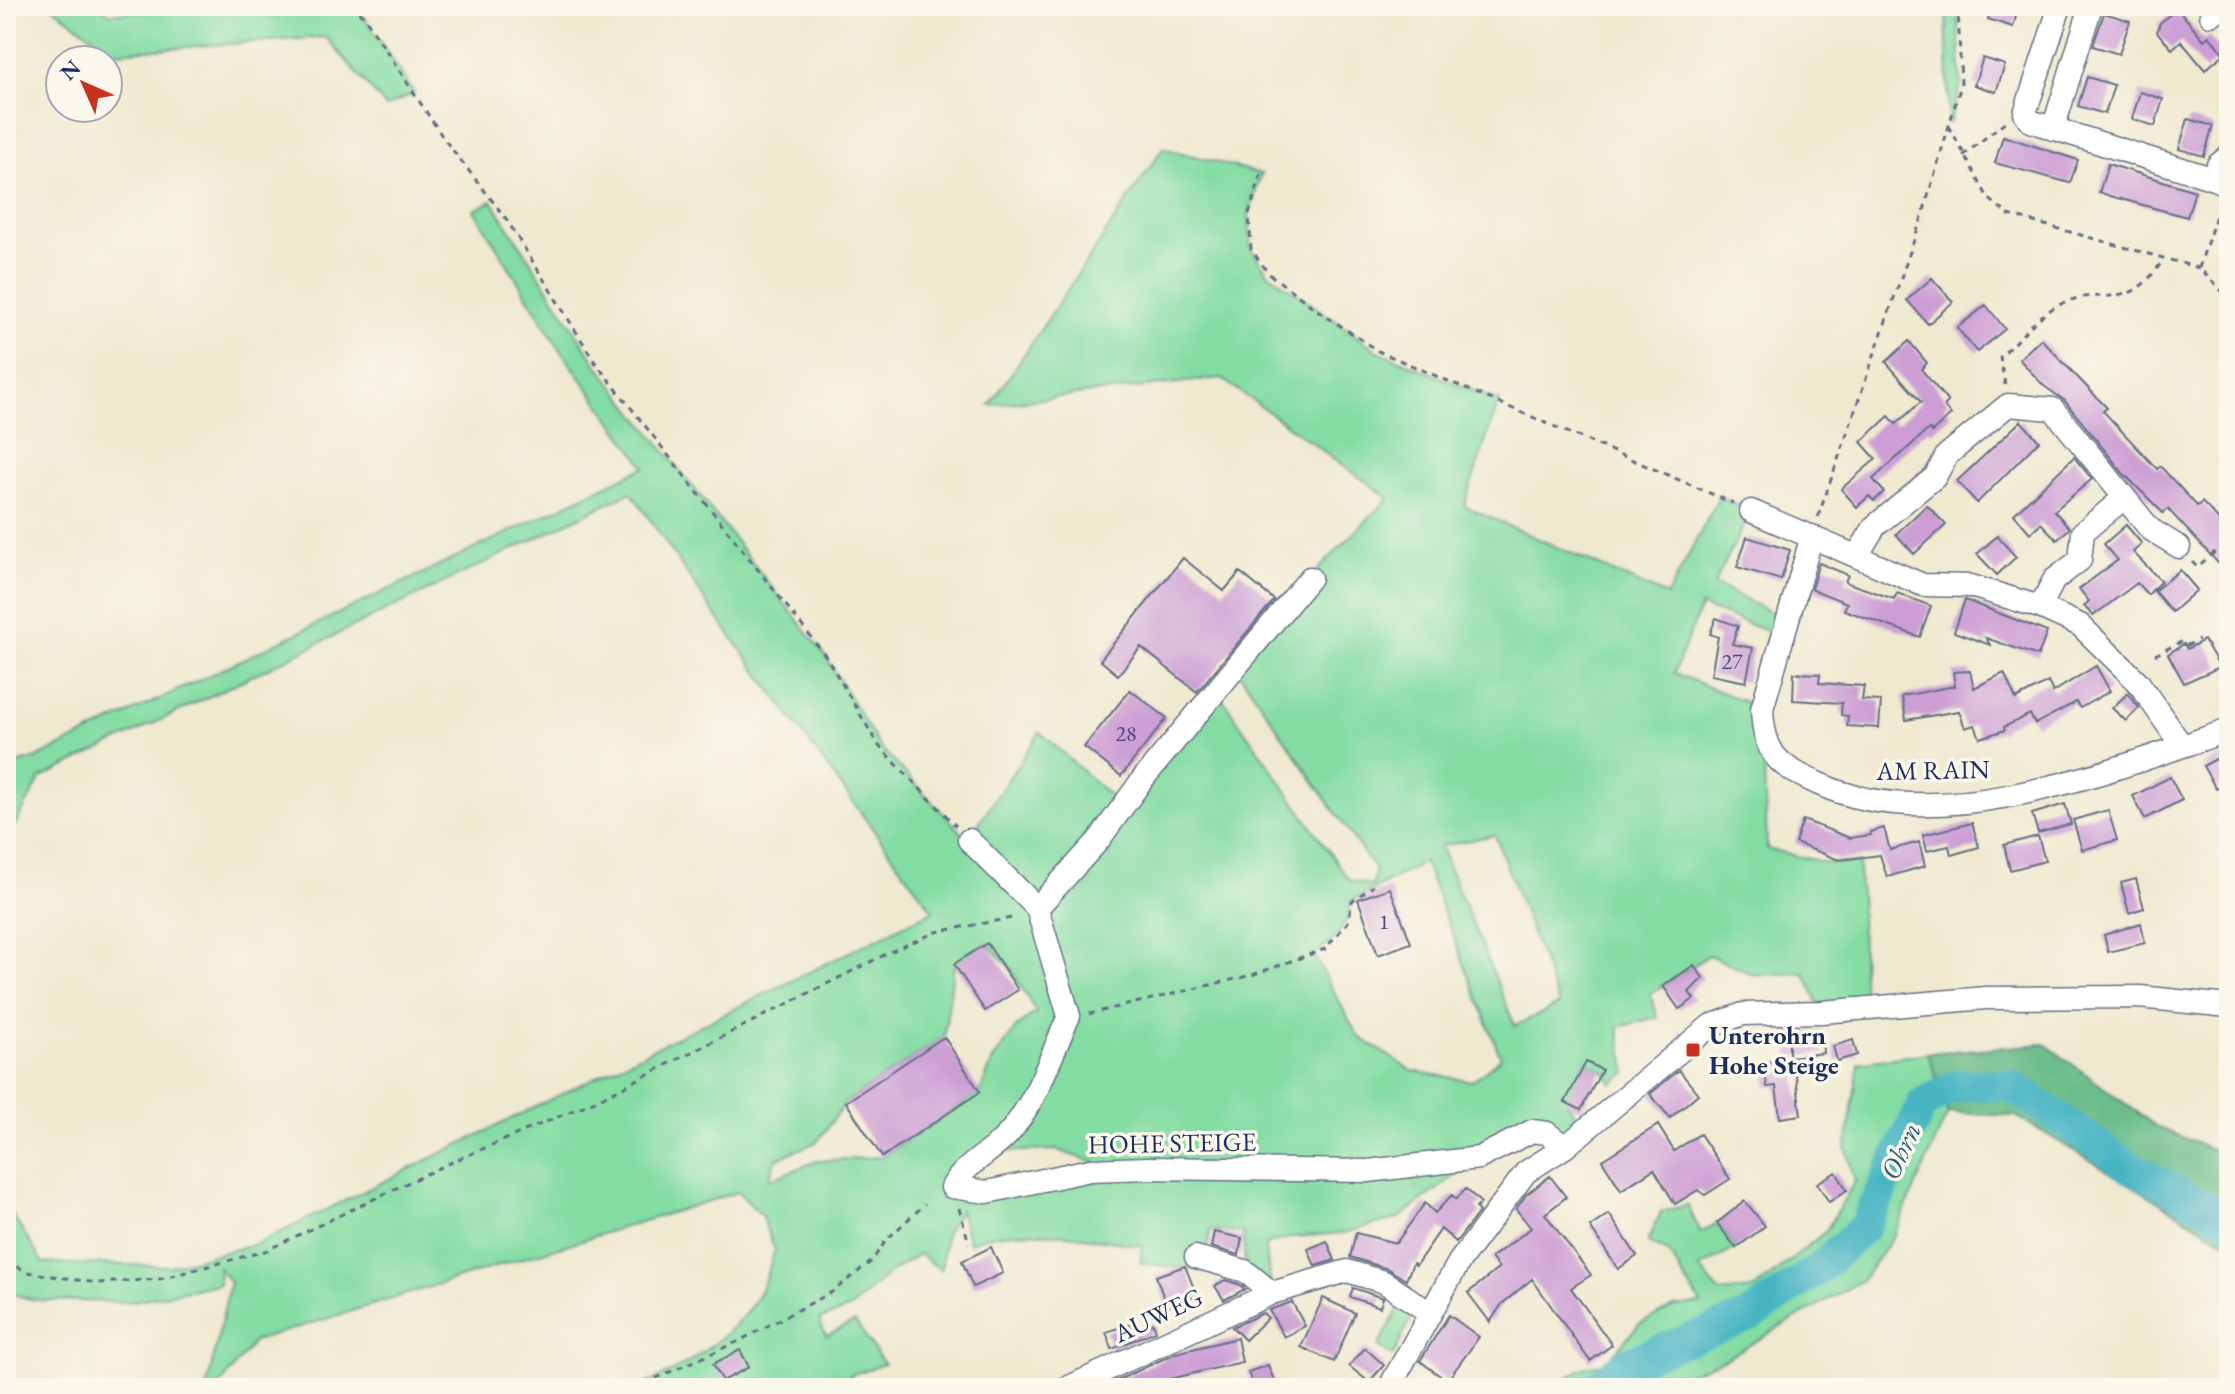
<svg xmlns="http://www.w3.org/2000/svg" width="2235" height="1394" viewBox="0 0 2235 1394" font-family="'EB Garamond',serif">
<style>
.green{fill:#83dca2;stroke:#4f8680;stroke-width:2;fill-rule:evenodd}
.forest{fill:#6abc88;stroke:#427673;stroke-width:2}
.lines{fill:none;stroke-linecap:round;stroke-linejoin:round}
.river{stroke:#47b4c3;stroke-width:32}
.building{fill:#cc9ed4}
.minor-casing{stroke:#657086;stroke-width:25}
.path{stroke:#657086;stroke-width:3;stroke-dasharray:6 6;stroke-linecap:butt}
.minor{stroke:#fff;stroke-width:22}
.poi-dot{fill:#c8321e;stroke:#fbf7ec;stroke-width:3}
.labels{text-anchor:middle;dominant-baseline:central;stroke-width:7;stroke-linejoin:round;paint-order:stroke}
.number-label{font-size:22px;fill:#474b7c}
.street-label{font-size:26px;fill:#1b2f5e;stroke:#fbf7ec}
.poi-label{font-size:26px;font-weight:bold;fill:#1b2f5e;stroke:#fbf7ec;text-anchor:start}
.water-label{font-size:28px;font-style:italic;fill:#2a5e81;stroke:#fbf7ec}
</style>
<rect width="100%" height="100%" fill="#fbf7ec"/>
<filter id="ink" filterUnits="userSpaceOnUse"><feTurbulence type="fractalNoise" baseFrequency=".0125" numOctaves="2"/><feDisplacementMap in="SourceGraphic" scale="16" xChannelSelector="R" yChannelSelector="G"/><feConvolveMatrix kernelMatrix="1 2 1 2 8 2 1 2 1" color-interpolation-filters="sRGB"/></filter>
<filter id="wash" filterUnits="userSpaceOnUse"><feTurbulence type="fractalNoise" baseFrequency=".006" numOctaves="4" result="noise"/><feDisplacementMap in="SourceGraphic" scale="32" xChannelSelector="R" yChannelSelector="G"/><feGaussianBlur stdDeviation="1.8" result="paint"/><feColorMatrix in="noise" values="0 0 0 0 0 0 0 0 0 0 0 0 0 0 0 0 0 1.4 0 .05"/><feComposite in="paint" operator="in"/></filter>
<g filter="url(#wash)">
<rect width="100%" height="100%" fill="#efe9cf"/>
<!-- green -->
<path class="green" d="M51,6H100L109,13L348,6L363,15L414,93L386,107L326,37L114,52Z
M1946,6H1958L1961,85L1949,125Z
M1163,148L1261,174L1249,214L1251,249L1268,273L1378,351L1499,401L1464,506L1667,596L1719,497L1751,511L1714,584L1782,618L1777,635L1701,606L1674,673L1762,709L1767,849L1827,863H1859L1864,1008L1822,1012L1805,973L1754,975L1709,955L1650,994L1658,1017L1618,1027L1627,1073L1612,1083L1602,1070L1586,1062L1566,1102L1588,1129L1565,1147L1547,1133L1479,1158L1399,1218L1344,1233L1292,1237L1265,1245L1272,1293L1245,1271L1243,1233L1210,1230L1205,1271L1140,1263L1143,1246C1093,1239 1016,1221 969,1243L960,1210L946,1232L941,1270L919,1254L888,1274L851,1308L819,1320L826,1336L855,1322L884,1364L850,1375L860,1388H634C678,1373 739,1334 760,1291C767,1279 770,1263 775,1250L761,1215L738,1192L254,1341L218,1388H207L230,1282L218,1267L219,1284L129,1302L34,1300L6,1292V1205L43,1263L169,1266L259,1243L933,911L712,610L631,492L41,778L6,841V767L34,759L645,467L557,345L474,210L492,201L595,362L825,655L879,746L968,839L1040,732L1104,791L1124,804L1217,691L1349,880L1373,886L1375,870L1236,668L1310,578L1389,498L1221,378L990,405ZM1495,835L1559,1005L1515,1026L1440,846ZM1424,862L1501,1058L1472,1081L1412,1071L1358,1036L1313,954C1336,944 1347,925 1352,901ZM987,943L1009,966L1036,1012L1017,1027L992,1062L980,1092L882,1157L817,1161L769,1180L776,1159L817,1142L846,1102L944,1037L954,965ZM1057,1150L1113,1169L952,1186L985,1152Z
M1928,1053L1948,1113L1893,1237L1862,1280L1725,1359L1652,1388H1551L1583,1368L1607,1362L1639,1324L1674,1307L1701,1304L1668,1252L1648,1242L1661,1212L1688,1205L1700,1233L1717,1223L1736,1248L1700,1268L1719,1292L1755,1289L1826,1231L1855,1181L1846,1148L1859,1063Z
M1404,1299L1417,1306L1393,1356L1378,1347Z"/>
<!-- forest -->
<path class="forest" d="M2045,1044L2157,1127L2229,1156V1244L2016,1116L1948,1113L1928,1053Z"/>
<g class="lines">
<!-- river -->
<path class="river" d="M1595,1388L1625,1364L1750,1316L1820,1268L1864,1227L1923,1103L1958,1085H2011L2130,1167L2229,1219"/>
</g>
<g id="blocks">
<!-- building -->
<path class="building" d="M1992,6H2019L2013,27L1988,19Z
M2177,8L2204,40L2209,36L2224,54L2205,70L2181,41L2172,49L2157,32L2160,23Z
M2104,13L2130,21L2119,54L2093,46Z
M1983,58L2005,65L1996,92L1974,85Z
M2087,77L2114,85L2105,114L2078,106Z
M2140,92L2163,99L2155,126L2132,119Z
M2188,119L2213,126L2204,156L2179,149Z
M2003,136L2078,160L2070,183L1995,163Z
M2108,164L2195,191L2187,217L2099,193Z
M1932,278L1953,302L1928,324L1907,300Z
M1986,305L2005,329L1977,352L1957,328Z
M2041,339L2107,408L2103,411L2157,469L2160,466L2197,506L2202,502L2229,531V575L2168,509L2163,513L2123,473L2064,400L2044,386L2019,359Z
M1909,341L1927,363L1921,369L1948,402L1944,406L1951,415L1932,432L1929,429L1873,479L1884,492L1874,501L1869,496L1857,507L1841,489L1876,459L1861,442L1889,416L1896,424L1921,402L1886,362Z
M2021,421L2039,441L1977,503L1957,481Z
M2074,457L2092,479L2054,511L2070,528L2057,540L2041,523L2030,533L2014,514Z
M1927,505L1946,525L1914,554L1896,534Z
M2126,525L2142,544L2133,552L2161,581L2148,595L2137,583L2093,616L2084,606L2089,601L2079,589L2118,560L2104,544Z
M1997,536L2016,557L1997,575L1977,554Z
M1747,537L1790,550L1781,580L1737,567Z
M1183,558L1224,591L1240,572L1274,600L1197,692L1141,647L1118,675L1100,660Z
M1819,563L1848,575L1845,582L1894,599L1897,593L1931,606L1920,637L1844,610L1847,603L1811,589Z
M2180,570L2197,590L2172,612L2154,591Z
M1965,600L2047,632L2038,656L1986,638L1990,645L1954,632Z
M1716,618L1738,626L1732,644L1753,648L1746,682L1711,675L1718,637L1710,634Z
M2204,640L2220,667L2184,683L2168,654L2184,644L2187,649Z
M2096,666L2110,691L2080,708L2076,702L2035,724L2030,714L2004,727L2005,730L1980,738L1975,725L1965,728L1959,711L1906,720L1902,696L1955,686L1953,672L1970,671L1974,688L2004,673L2016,699L2048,682L2053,692Z
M1794,673L1820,674L1819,683L1864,686L1862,700L1881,701L1879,728L1847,726L1848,716L1841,715L1842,703L1793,700Z
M1130,690L1167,718L1121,776L1084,747Z
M2128,693L2139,708L2126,721L2112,708Z
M2229,752V782L2216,789L2203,766Z
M2170,777L2182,800L2145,819L2133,796Z
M2065,804L2071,824L2038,833L2032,814Z
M2108,810L2117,840L2082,850L2073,820Z
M1803,820L1850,838L1871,835L1870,832L1884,828L1890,850L1919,842L1925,866L1887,877L1880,855L1839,860L1795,843Z
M1972,823L1979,847L1951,855L1949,846L1927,851L1923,835Z
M2038,836L2045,861L2010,870L2004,845Z
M2136,879L2144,908L2129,913L2121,883Z
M1390,888L1411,943L1378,955L1358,899Z
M2141,923L2145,943L2108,952L2104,935Z
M987,943L1018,990L985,1011L954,964Z
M1694,965L1703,978L1689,992L1694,999L1679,1009L1663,986Z
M1789,1031H1822L1823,1053L1789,1057Z
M944,1037L980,1092L882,1157L846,1102Z
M1853,1040L1857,1055L1837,1061L1833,1046Z
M1794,1060L1801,1115L1780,1118L1776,1086L1767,1087L1764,1063Z
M1586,1062L1602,1070L1581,1110L1565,1102Z
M1679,1070L1698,1094L1670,1118L1650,1094Z
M1658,1125L1674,1151L1700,1134L1730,1179L1705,1195L1698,1190L1675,1204L1654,1169L1621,1190L1602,1160Z
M1836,1172L1847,1190L1829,1202L1817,1183Z
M1550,1176L1566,1197L1545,1214L1591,1275L1571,1288L1612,1345L1590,1361L1532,1279L1502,1304L1490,1322L1468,1293L1499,1268L1491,1258L1531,1228L1516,1209L1526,1195Z
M1466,1189L1481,1203L1476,1208L1479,1212L1456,1242L1441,1229L1416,1265L1413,1263L1406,1280L1388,1269L1350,1257L1356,1233L1396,1243L1425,1203L1435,1213L1452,1195L1456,1199Z
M1745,1201L1765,1226L1736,1248L1717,1223Z
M1609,1214L1637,1256L1618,1269L1590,1227Z
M1214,1232L1242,1238L1239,1255L1211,1247Z
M1327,1241L1335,1260L1315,1266L1308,1249Z
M991,1247L1003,1273L973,1287L962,1261Z
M1185,1266L1197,1296L1167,1307L1156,1276Z
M1225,1280L1238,1284L1245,1289L1224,1300L1215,1286Z
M1353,1288L1383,1298L1380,1307L1350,1297Z
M1323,1298L1355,1313L1334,1362L1301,1347Z
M1292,1302L1305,1326L1284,1337L1269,1310Z
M1263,1313L1268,1318L1245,1340L1232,1327Z
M1449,1315L1479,1337L1447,1381L1420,1361Z
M1153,1323L1156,1331L1112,1349L1106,1332L1131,1324L1134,1337V1329Z
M1237,1338L1242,1362L1170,1379L1174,1388H1101L1176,1353Z
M1365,1348L1384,1365L1369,1382L1349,1366Z
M740,1350L749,1367L723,1381L713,1364Z
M1268,1365L1277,1388H1254L1248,1372Z"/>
</g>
</g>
<g filter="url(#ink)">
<use href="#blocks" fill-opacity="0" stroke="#657086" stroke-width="2"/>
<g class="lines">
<defs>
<path id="minor" d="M2060,6L2025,113L2030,121L2214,179L2229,186
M2211,15L2222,6
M2053,129L2091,6
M2214,179L2218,165L2229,156
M1751,511L1923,585L1971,586L2040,607L2080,625L2138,682L2182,746
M1812,536L1762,709C1764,756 1779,766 1819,784C1939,839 2112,770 2229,730
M1858,554L1875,526L1935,477L1947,455L2008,405L2053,409L2150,529L2179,547
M2040,607L2054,580L2080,560L2083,532L2124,498
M969,840L1037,908L1069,1016C1051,1055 1038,1098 1010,1132C993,1152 966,1163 952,1187L987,1192L1090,1170L1148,1168L1368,1171L1479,1158L1532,1131L1547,1133L1565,1147
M1037,908L1098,841L1142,780L1310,578
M1196,1257L1245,1271L1272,1293
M1067,1388L1272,1293L1347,1271L1384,1282L1430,1313
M1389,1388L1459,1262L1526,1172L1565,1147L1710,1026L1743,1014L1822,1012L1986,998L2139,997L2229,1006"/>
</defs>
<!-- minor casing -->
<use href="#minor" class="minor-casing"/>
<!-- path -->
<path class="path" d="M100,6L109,13L306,10L317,6
M348,6L363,15L444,139L505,217L595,362L825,655L879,746L956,826
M1949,126L1988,198L2009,215L2199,268L2224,293L2229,306
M1963,156L2007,120
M1261,174L1249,214L1251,249L1268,273L1317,310L1378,351L1733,503
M2199,268L2220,203
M2005,385L2000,357C2018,340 2038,314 2061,304C2106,283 2125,318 2163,260
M1818,517L1922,217L1961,85L1958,6
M2192,562L2197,567L2229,540
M2155,655L2183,641L2188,645L2199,639
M1089,1014L1252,975L1325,949L1348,922L1352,901L1373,886
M959,1208L969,1243
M6,1261L27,1272L97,1283L160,1279L265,1251L445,1165L595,1101L892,951L936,932L1017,917
M1717,1377L1722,1388
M634,1388L737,1342L832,1292L872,1261L887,1239L925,1204"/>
<!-- minor -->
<use href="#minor" class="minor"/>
</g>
</g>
<!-- markers -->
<rect class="poi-dot" x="1685" y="1042" width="16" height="16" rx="4"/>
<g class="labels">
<!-- number labels -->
<g class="number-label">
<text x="1732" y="661">27</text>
<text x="1126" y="733">28</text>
<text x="1384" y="921">1</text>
</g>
<!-- street labels -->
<g class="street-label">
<text transform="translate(1933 770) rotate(-1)">AM RAIN</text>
<text transform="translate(1172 1143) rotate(-1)">HOHE STEIGE</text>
<text transform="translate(1158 1315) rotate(-25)">AUWEG</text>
</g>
<!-- poi labels -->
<g class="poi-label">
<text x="1709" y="1035">Unterohrn<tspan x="1709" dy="30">Hohe Steige</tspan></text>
</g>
<!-- water labels -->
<g class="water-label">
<text transform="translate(1900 1151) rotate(-65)">Ohrn</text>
</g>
</g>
<!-- margin -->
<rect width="2235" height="1394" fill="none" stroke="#fbf7ec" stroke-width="32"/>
<!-- north arrow -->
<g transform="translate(84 84) rotate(315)"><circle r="38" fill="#fbf7ec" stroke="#a1a7b3" stroke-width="2"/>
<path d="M0-6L14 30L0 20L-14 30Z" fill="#c8321e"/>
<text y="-12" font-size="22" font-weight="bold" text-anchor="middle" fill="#1b2f5e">N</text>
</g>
</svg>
